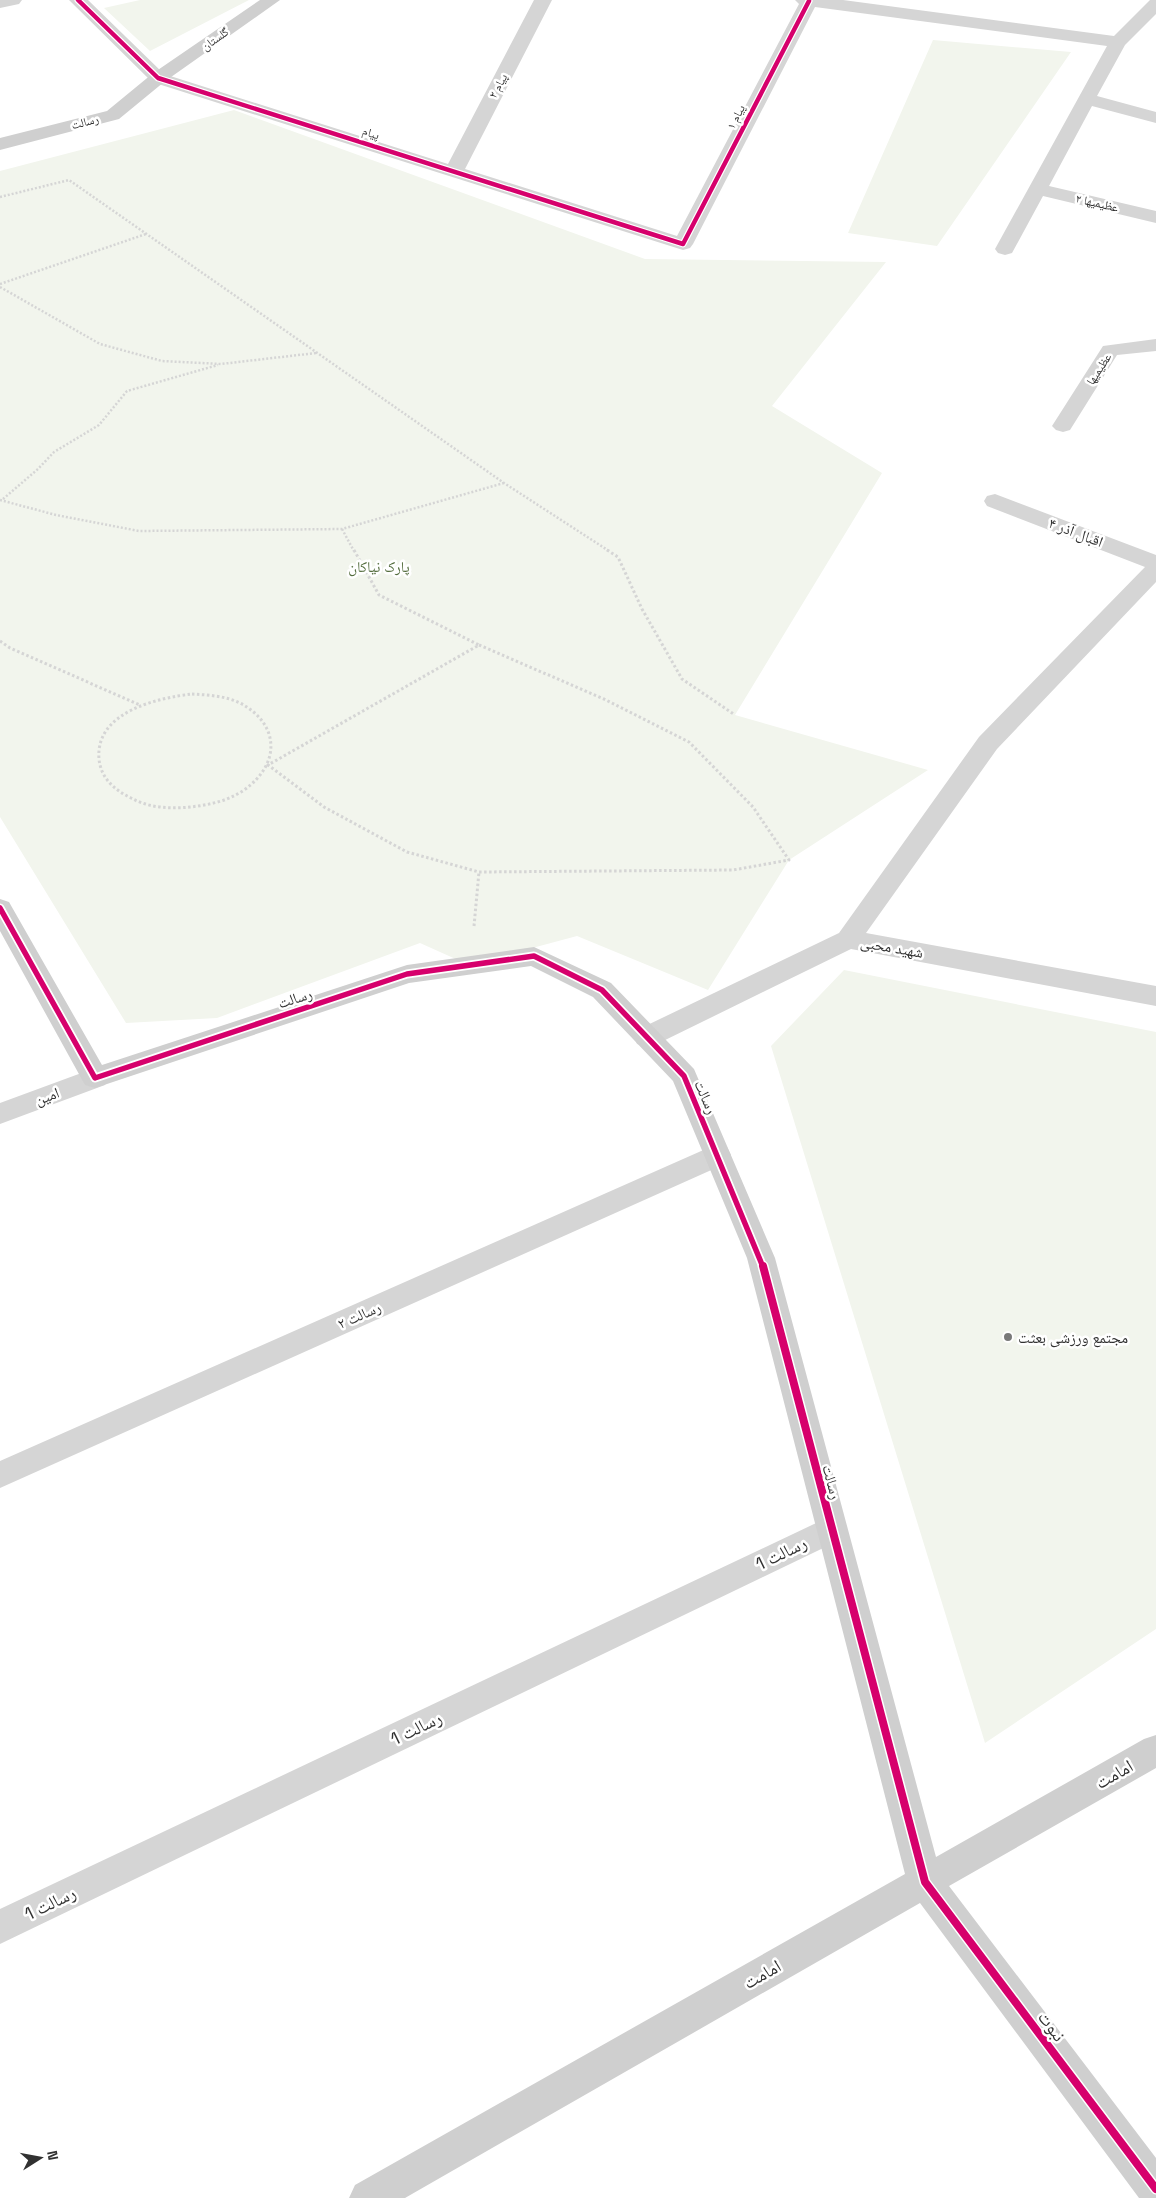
<svg xmlns="http://www.w3.org/2000/svg" width="1156" height="2198" viewBox="0 0 1156 2198" font-family="'Space Grotesk','Noto Naskh Arabic',sans-serif">
<style>
.green{fill:#f2f5ed}
.lines{fill:none;stroke-linecap:round;stroke-linejoin:round}
.path-far1{stroke:#d5d5d5;stroke-width:2.5;stroke-dasharray:2 2;stroke-linecap:butt}
.path{stroke:#d5d5d5;stroke-width:3;stroke-dasharray:2.5 2.5;stroke-linecap:butt}
.street{fill:#d5d5d5;fill-rule:evenodd}
.secondary{fill:#cfcfcf;fill-rule:evenodd}
.cycleway-far2-casing{stroke:#fff;stroke-width:7}
.cycleway-far1-casing{stroke:#fff;stroke-width:9}
.cycleway-casing{stroke:#fff;stroke-width:11}
.cycleway-far2{stroke:#d6006c;stroke-width:4.5}
.cycleway-far1{stroke:#d6006c;stroke-width:5.5}
.cycleway{stroke:#d6006c;stroke-width:8}
.poi-dot{fill:#797979;stroke:#fff;stroke-width:2}
.labels{text-anchor:middle;dominant-baseline:central;stroke-width:5;stroke-linejoin:round;paint-order:stroke}
.far-street-label{font-size:12px;fill:#313131;stroke:#fff}
.street-label{font-size:15px;fill:#313131;stroke:#fff}
.park-label{font-size:15px;fill:#546d3e;stroke:#fff}
.poi-label{font-size:15px;fill:#313131;stroke:#fff;text-anchor:start}
.near-street-label{font-size:18px;fill:#313131;stroke:#fff}
</style>
<rect width="100%" height="100%" fill="#fff"/>
<!-- green -->
<path class="green" d="M140,0H249L150,51L104,8Z
M933,40L1071,52L937,246L848,233Z
M234,110L645,259L886,262L772,406L882,473L735,715L928,770L789,860L708,990L577,936L469,965L420,943L217,1018L126,1023L0,817V171Z
M844,970L1156,1032V1629L985,1743L771,1046Z"/>
<g class="lines">
<!-- path-far1 -->
<path class="path-far1" d="M0,197L69,180L504,483L609,551
M0,284L146,234
M0,287L100,344L162,361L221,364L316,353
M3,499L38,469L54,452L99,425L127,391L218,365
M0,500L56,515L139,531L342,529L504,483
M342,529L354,551"/>
<!-- path -->
<path class="path" d="M354,550L379,595L479,645
M607,550L618,557L642,609L682,679L735,715
M0,641L10,648L140,705
M479,645L604,699L689,742L753,807L789,860L733,870L479,872L407,852L324,807L268,765Z
M192,694C208,695 226,696 240,703C280,724 281,764 244,790C228,801 209,805 190,807C170,809 149,808 131,798C115,790 101,779 99,759C95,712 157,698 192,694Z
M474,926L479,872"/>
<!-- street -->
<path class="street" d="M0,0H22L19,4L0,8Z
M69,0H88L164,74L448,164L534,0H552L465,169L677,236L799,4L795,0H843L1114,36L1150,0H1156V14L1125,45L1097,96L1156,112V123L1092,106L1049,186L1156,211V223L1043,196L1012,253L1005,255L998,253L995,249L1107,46L815,7L693,244L690,248L683,250L152,82Z
M1156,339V351L1117,355L1070,430L1063,432L1056,430L1052,426L1103,346Z
M995,494L1156,555V582L997,749L866,933L1156,986V1006L851,949L657,1044L647,1047L637,1044L634,1037L637,1030L839,933L979,737L1145,567L987,506L984,501L987,496Z
M95,1068L105,1071L109,1078L105,1085L0,1124V1103Z
M717,1144L727,1147L731,1155L727,1163L0,1488V1461Z
M831,1516L842,1519L847,1529L842,1539L0,1944V1909Z"/>
<!-- secondary -->
<path class="secondary" d="M260,0H280L164,82L119,119L0,150V138L107,111L152,74Z
M0,899L9,902L102,1065L407,965L534,947L611,983L694,1069L775,1258L936,1857L1144,1739L1156,1735V1768L949,1886L1156,2158V2198H1139L920,1903L405,2198H349L355,2185L905,1874L747,1258L673,1081L593,997L531,966L409,983L95,1088L85,1085L0,931Z"/>
<defs>
<path id="cycleway-far2" d="M78,0L158,78L683,244L809,1"/>
<path id="cycleway-far1" d="M0,908L95,1078L407,974L534,956L602,990L684,1076L763,1267"/>
<path id="cycleway" d="M763,1266L925,1882L1156,2189"/>
</defs>
<!-- cycleway-far2 casing -->
<use href="#cycleway-far2" class="cycleway-far2-casing"/>
<!-- cycleway-far1 casing -->
<use href="#cycleway-far1" class="cycleway-far1-casing"/>
<!-- cycleway casing -->
<use href="#cycleway" class="cycleway-casing"/>
<!-- cycleway-far2 -->
<use href="#cycleway-far2" class="cycleway-far2"/>
<!-- cycleway-far1 -->
<use href="#cycleway-far1" class="cycleway-far1"/>
<!-- cycleway -->
<use href="#cycleway" class="cycleway"/>
</g>
<!-- markers -->
<circle class="poi-dot" cx="1008" cy="1337" r="5"/>
<g class="labels">
<!-- far-street labels -->
<g class="far-street-label">
<text transform="translate(215 39) rotate(-35)">گلستان</text>
<text transform="translate(498 86) rotate(-62)">پیام ۲</text>
<text transform="translate(736 117) rotate(-63)">پیام ۱</text>
<text transform="translate(85 122) rotate(-14)">رسالت</text>
<text transform="translate(371 133) rotate(18)">پیام</text>
<text transform="translate(1097 203) rotate(13)">عظیمیها ۲</text>
<text transform="translate(1099 369) rotate(-57)">عظیمیها</text>
</g>
<!-- street labels -->
<g class="street-label">
<text transform="translate(1076 532) rotate(21)">اقبال آذر ۴</text>
<text transform="translate(892 947) rotate(10)">شهید محبی</text>
<text transform="translate(295 998) rotate(-18)">رسالت</text>
<text transform="translate(47 1096) rotate(-21)">امین</text>
<text transform="translate(706 1097) rotate(67)">رسالت</text>
<text transform="translate(359 1315) rotate(-24)">رسالت ۲</text>
<text transform="translate(832 1482) rotate(75)">رسالت</text>
</g>
<!-- park labels -->
<g class="park-label">
<text x="379" y="566">پارک نیاکان</text>
</g>
<!-- poi labels -->
<g class="poi-label">
<text x="1018" y="1337">مجتمع ورزشی بعثت</text>
</g>
<!-- near-street labels -->
<g class="near-street-label">
<text transform="translate(781 1553) rotate(-26)">رسالت 1</text>
<text transform="translate(416 1728) rotate(-26)">رسالت 1</text>
<text transform="translate(1114 1774) rotate(-30)">امامت</text>
<text transform="translate(50 1903) rotate(-26)">رسالت 1</text>
<text transform="translate(762 1974) rotate(-30)">امامت</text>
<text transform="translate(1052 2026) rotate(53)">نبوت</text>
</g>
</g>
<!-- north arrow -->
<g transform="translate(40 2158) rotate(79)" stroke="#ffffff" stroke-width="4" paint-order="stroke">
<path d="M0-4L9 19L0 12L-9 19Z" fill="#313131"/>
<text y="-8" font-size="14" font-weight="bold" text-anchor="middle" fill="#313131">N</text>
</g>
</svg>
